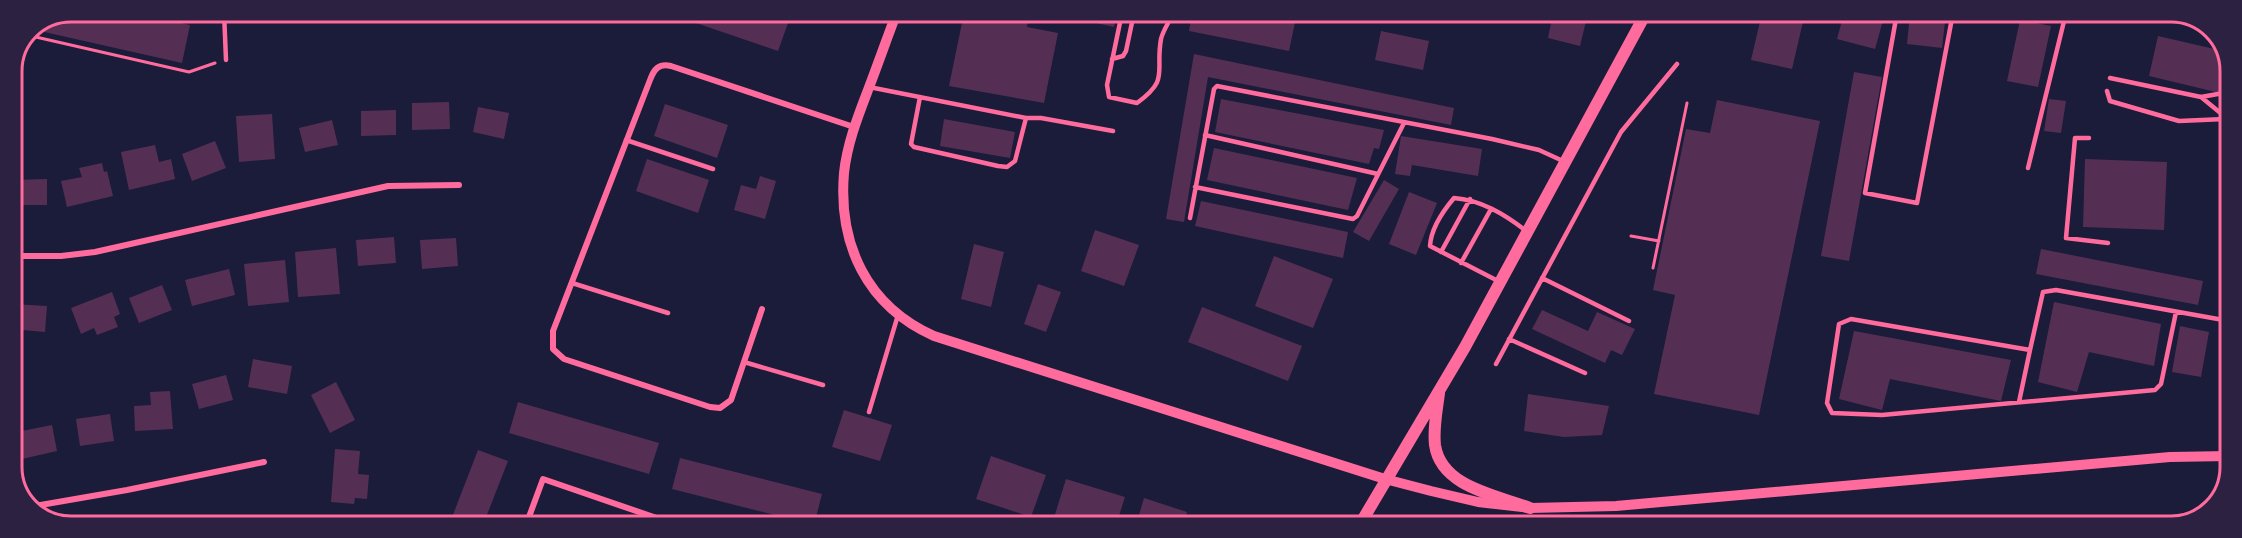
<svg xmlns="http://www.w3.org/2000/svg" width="2242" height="538" viewBox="0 0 2242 538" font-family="'Alegreya Sans',sans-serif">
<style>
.building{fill:#542f53}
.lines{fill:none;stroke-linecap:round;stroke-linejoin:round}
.path{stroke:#ff6b9d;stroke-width:3}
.service{stroke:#ff6b9d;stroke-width:4.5}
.minor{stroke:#ff6b9d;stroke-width:6}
.tertiary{stroke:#ff6b9d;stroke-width:10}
.secondary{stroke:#ff6b9d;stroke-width:12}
.rim{fill:none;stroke:#ff6b9d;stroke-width:3}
</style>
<rect width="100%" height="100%" fill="#1b1b3a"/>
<!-- building -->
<path class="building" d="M72,12H133L190,25L182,63L31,29Z
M664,12H792L778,51Z
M964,13L977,15V13H1029L1027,27L1058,33L1044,103L949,86Z
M1089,13H1117L1114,27L1087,21Z
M1192,13H1297L1289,51L1189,31Z
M1553,13H1588L1580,46L1548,38Z
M1762,13H1805L1792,69L1751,60Z
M1844,13H1885L1875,49L1837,39Z
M1910,13H1946L1942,48L1907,44Z
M2020,20L2051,26L2038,87L2007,81Z
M1381,31L1429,41L1423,70L1375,60Z
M2158,36L2223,51L2227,60L2220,93L2149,76Z
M1194,54L1454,108L1451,125L1208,77L1184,222L1166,219Z
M1854,72L1882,77L1849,261L1821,256Z
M1221,99L1384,130L1379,149L1374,148L1369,164L1215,132Z
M2049,99L2066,101L2061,133L2044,131Z
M1717,100L1820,121L1759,415L1654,394L1675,295L1653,290L1686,129L1710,133Z
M449,102L450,129L412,130V103Z
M665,104L728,125L717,158L654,136Z
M478,107L509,113L504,139L473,132Z
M396,110V135L361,136V111Z
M272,114L275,159L239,162L236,116Z
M944,119L1015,132L1010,158L940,146Z
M332,120L338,145L305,152L299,128Z
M1401,136L1482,149L1478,176L1412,165L1410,176L1395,174Z
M215,141L226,168L192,181L182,154Z
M155,145L159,162L171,159L175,179L129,190L121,152Z
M1214,148L1357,178L1348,210L1207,180Z
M647,159L709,180L698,213L636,191Z
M2085,159L2167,162L2164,230L2083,227Z
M102,163L104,172L107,171L113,196L67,207L61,181L82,177L79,168Z
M760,176L776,181L765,219L734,210L741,185L756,189Z
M47,179V205H14L13,180Z
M1384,180L1399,189L1369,241L1353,232Z
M1409,192L1437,203L1416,255L1389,244Z
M1201,201L1348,232L1343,258L1195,226Z
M1095,230L1139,245L1124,286L1081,271Z
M394,237L396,263L358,266L356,240Z
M456,238L458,266L422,269L420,240Z
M974,244L1004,252L991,307L961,299Z
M336,248L340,294L298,297L295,252Z
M2041,249L2203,281L2198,305L2036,274Z
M1274,256L1333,279L1313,328L1255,306Z
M285,260L289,302L248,306L244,264Z
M229,269L235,295L192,306L185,280Z
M1038,284L1061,292L1046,332L1024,324Z
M162,285L172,310L139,323L129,298Z
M112,292L120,314L114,317L118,327L97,335L94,328L81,334L71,308Z
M2054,302L2161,324L2154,366L2089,352L2077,392L2038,382Z
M12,304L47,306L45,332L12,329Z
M1202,307L1302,346L1288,381L1188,342Z
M1542,310L1588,331L1597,312L1635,329L1622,355L1611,350L1605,363L1532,329Z
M2180,326L2209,332L2201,377L2172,372Z
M1854,331L2011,360L2001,401L1890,379L1882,410L1839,399Z
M253,359L292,366L287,394L248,387Z
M226,375L233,400L199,409L192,384Z
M336,382L355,420L330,433L311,395Z
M170,391L173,429L135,431L134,406L151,405L150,392Z
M1528,394L1609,406L1602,435L1564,437L1524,431Z
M518,402L659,443L649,474L509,433Z
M844,410L892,425L880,461L832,447Z
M110,414L114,441L80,446L76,419Z
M52,425L57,451L22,459L17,432Z
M335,449L360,451L358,474L369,475L367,499L355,498L354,504L331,502Z
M478,450L508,461L483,525H449Z
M991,456L1046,475L1031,517L976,499Z
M680,458L822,494L814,525L672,489Z
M1066,479L1125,497L1116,525L1052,524Z
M1144,498L1187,512L1183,525H1136Z
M311,516L315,525H292Z"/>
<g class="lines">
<!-- path -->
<path class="path" d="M27,35L189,72L215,63
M1631,236L1659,241
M1653,268L1687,103"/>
<!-- service -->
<path class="service" d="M224,12L226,60
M1122,13L1107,85L1109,97L1137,103C1170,79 1155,73 1161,39C1163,30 1170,21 1173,13
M1897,13L1865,193L1917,203L1953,13
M1112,59L1123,56L1126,51L1134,13
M2110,78L2201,97L2229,92
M869,87L1026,118H1041L1113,131
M2107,91L2110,101L2179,121L2225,119
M920,97L911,144L914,147L998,166L1007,167L1015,161L1026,118
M2201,97L2229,120
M1205,135L1378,174
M2089,138H2075L2066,238L2108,243
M626,140L713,169
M2028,168L2066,13
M1195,187L1353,219L1357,216L1404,123
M1190,218L1214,89L1217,86L1492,139L1539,150L1563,161
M1441,252L1470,199
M1461,263L1491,209
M1542,278L1629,321
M1500,282L1430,246C1431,228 1443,211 1454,198C1481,200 1504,214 1525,230
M572,283L668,313
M2176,312L2161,384L2155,390L1882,415L1832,413L1827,403L1839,324L1851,319L2030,350L2043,292L2056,290L2229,321
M1509,339L1585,373
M744,362L823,385
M1496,364L1621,132L1677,64
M2019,402L2030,350
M869,412L898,315"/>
<!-- minor -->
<path class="minor" d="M12,256H61L95,252L388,186L459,185
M762,309L731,400L720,408L710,407L564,359L553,349V331L650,80C654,69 659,63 671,66L854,127
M29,507L127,490L264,462
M526,525L543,479L677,525"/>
<!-- tertiary -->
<path class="tertiary" d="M897,12C887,38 878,64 868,90C858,116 847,144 844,173C838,245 867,306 934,336L1385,479L1431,491L1478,502L1530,508L1616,506L2170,457L2229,456"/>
<!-- secondary -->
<path class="secondary" d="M1439,393C1437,410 1433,428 1435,445C1441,487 1496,495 1530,508
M1359,526L1465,347L1646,13"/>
</g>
<!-- crop -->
<path d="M0 0H2242V538H0ZM71 22H2171A49 49 0 0 1 2220 71V467A49 49 0 0 1 2171 516H71A49 49 0 0 1 22 467V71A49 49 0 0 1 71 22Z" fill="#2d2142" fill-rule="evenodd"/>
<path class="rim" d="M71 22H2171A49 49 0 0 1 2220 71V467A49 49 0 0 1 2171 516H71A49 49 0 0 1 22 467V71A49 49 0 0 1 71 22Z"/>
</svg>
